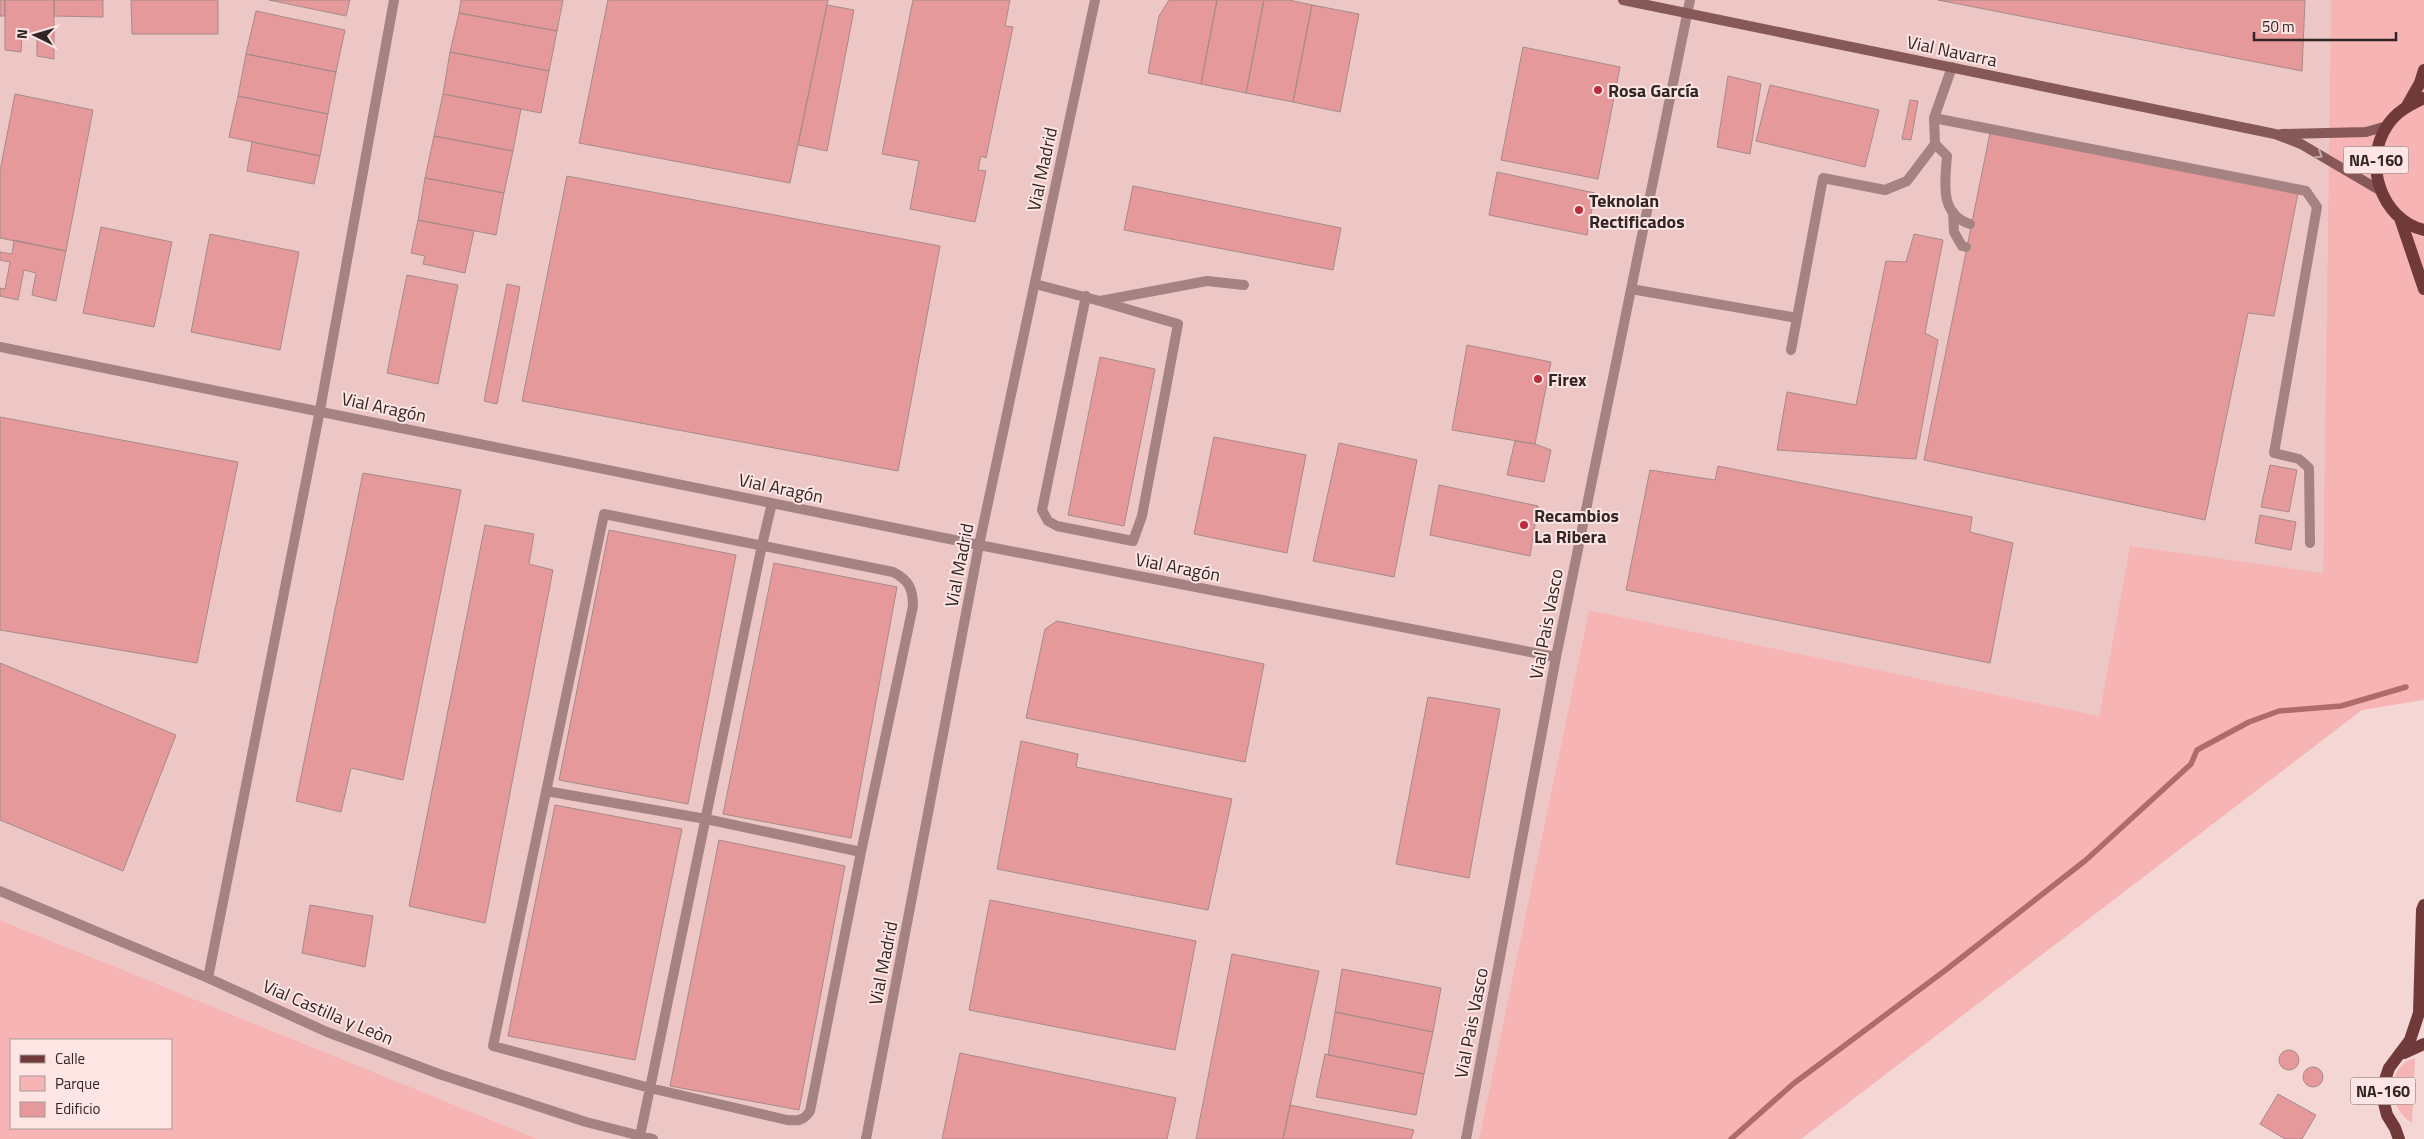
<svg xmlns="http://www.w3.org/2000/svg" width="2424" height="1139" viewBox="0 0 2424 1139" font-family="'Titillium Web',sans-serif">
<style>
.built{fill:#ecc7c6}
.green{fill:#f6b5b4;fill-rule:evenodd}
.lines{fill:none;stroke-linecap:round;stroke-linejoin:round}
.stream{stroke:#b16a6b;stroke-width:5.5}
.building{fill:#e5999a;stroke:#a68b8a}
.lane{stroke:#a58383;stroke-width:10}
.secondary{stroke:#875858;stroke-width:10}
.primary{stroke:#70393a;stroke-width:12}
.oneway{stroke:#c8a6a5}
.poi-dot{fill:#bc2b3e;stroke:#fde5e4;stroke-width:2}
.labels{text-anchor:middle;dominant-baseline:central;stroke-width:4;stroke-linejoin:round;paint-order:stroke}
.shield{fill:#fde5e4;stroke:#6e5f5e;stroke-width:1}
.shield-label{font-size:16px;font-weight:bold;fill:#312625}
.street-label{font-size:18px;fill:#312625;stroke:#fde5e4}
.poi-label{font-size:18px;font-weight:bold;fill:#312625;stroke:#fde5e4;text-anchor:start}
</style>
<rect width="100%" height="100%" fill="#f4d6d5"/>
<!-- built -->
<path class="built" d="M0,0H2331L2323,573L2130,547L2099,716L1589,610L1479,1139H538L0,920Z"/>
<!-- green -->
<path class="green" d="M2331,0H2424V700L2362,710L1801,1139H1479L1589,610L2099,716L2130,546L2323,573Z
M0,920L538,1139H0ZM11,1040H171V1128H11Z
M2415,1058L2412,1123C2388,1109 2384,1067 2415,1058Z"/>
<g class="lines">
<!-- stream -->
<path class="stream" d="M1731,1139L1793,1084L1947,969L2086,860L2191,764L2197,750L2249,722L2279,711L2341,706L2406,687"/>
</g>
<!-- building -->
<path class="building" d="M0,0H5V16H0Z
M5,0H54V59L37,56V36L22,35L21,52L5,50Z
M54,0H103V17L54,16Z
M131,0H218V34H132Z
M269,0H350L346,16Z
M461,0H563L557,31L459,13Z
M608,0H828L790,183L579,143Z
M913,0H1010L1005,26L1013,27L986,158L981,156L978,170L986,171L975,222L910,209L919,161L882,154Z
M1169,0H1217L1201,84L1148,73L1159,16Z
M1217,0H1264L1246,93L1201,84Z
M1264,0H1289L1312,5L1293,102L1246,93Z
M1938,0H2305L2302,71Z
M827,5L854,10L827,151L798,145Z
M1312,5L1359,14L1340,112L1293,102Z
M256,11L345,30L336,72L246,54Z
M459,13L557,31L549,71L450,52Z
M1523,47L1620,67L1598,179L1501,160Z
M450,52L549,71L541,113L443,94Z
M246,54L336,72L328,114L238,96Z
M1728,76L1761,84L1750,154L1717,147Z
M1770,85L1879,110L1865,167L1756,141Z
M15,94L93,110L66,251L0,238V171Z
M443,94L521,109L513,151L434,136Z
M238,96L328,114L320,156L229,137Z
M1910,100L1918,101L1911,140L1902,139Z
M1990,133L2298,193L2274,316L2248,313L2205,520L1924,460Z
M434,136L513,151L504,193L425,178Z
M252,142L320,156L314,184L247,171Z
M1497,172L1595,193L1587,235L1489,215Z
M567,176L940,246L898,471L522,401Z
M425,178L504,193L496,235L418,220Z
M1133,186L1341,228L1333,270L1124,230Z
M418,220L474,231L465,273L423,264L425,256L411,253Z
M101,227L172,242L154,327L83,313Z
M210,234L299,252L280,350L191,332Z
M1914,234L1943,240L1925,333L1938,340L1916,459L1777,450L1787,392L1856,405L1886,261L1906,262Z
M14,240L66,251L56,301L32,295L36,273L24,270L18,300L0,296V288L5,289L10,262L0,260V252L12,254Z
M407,275L458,285L438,384L387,373Z
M507,284L520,287L497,404L484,401Z
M1467,345L1551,362L1535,444L1452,430Z
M1100,357L1155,369L1124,526L1068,515Z
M0,417L238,462L197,663L0,630Z
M1214,437L1306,455L1287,553L1194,534Z
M1515,441L1535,444L1551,450L1544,482L1507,475Z
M1339,443L1417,460L1394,577L1313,561Z
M2270,465L2297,470L2289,512L2261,507Z
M1718,466L1972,517L1970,532L2013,543L1990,663L1626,590L1650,470L1715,480Z
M363,473L461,490L403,780L351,768L341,812L296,801Z
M1439,485L1538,506L1530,556L1430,535Z
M2260,515L2296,522L2291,550L2255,543Z
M485,525L534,534L529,564L553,570L485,923L409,906Z
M609,530L736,555L688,804L559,780Z
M774,563L897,587L851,838L723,814Z
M1057,621L1264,664L1245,762L1026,718L1045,629Z
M0,663L176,735L123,871L0,820Z
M1428,697L1500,709L1469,878L1396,864Z
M1021,741L1078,754L1076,767L1232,799L1208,910L997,869Z
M555,805L682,829L635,1060L508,1036Z
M719,840L845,866L799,1110L670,1086Z
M990,900L1196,941L1175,1050L969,1010Z
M310,905L373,916L365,967L302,953Z
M1232,954L1319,971L1283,1139H1196Z
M1342,969L1441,988L1433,1032L1335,1012Z
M1335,1012L1433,1032L1424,1074L1328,1055Z
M2279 1060a10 10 0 1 1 20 0a10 10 0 1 1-20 0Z
M960,1053L1176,1098L1167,1139H942Z
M1325,1054L1424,1074L1416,1115L1316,1097Z
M2303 1077a10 10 0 1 1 20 0a10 10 0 1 1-20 0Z
M2278,1094L2316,1115L2302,1139H2285L2260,1124Z
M1290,1105L1414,1130L1411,1139H1283Z"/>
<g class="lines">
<!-- lane -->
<path class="lane" d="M1934,118L2306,191L2317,207L2274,453L2299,459L2309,468L2310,543
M1935,144L1947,156C1945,182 1939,214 1970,224
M1953,212L1954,232L1962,246L1966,247
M1035,284L1100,301L1207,281L1244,285
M1631,289L1797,318
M1086,296L1042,510L1048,521L1057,526L1133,541L1142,516L1178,324L1100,301
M0,347L979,545L1556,657
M1791,350L1823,178L1885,190L1907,181L1935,144L1934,118L1952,67
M772,503L762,545L650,1088L493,1046L604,514L893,572C909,580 913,589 913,606L861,852
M546,791L706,819L861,852L810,1111C804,1121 797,1121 787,1120L650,1088L640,1136
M0,891L208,978L327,1032L439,1074L586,1122L653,1139
M208,978L320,410L394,0
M866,1139L979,545L1095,0
M1466,1139L1556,657L1690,0"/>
<!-- secondary -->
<path class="secondary" d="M1623,0L2275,134L2301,144L2381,191
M2281,134L2366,132L2387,126"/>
<!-- primary -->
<path class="primary" d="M2424,98C2409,105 2396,112 2387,126C2363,162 2380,219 2424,230
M2407,106L2420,83L2424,70
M2400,218L2424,289
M2404,1053L2424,1044
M2399,1139L2395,1128L2387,1115L2383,1099L2384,1083L2389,1068L2410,1040L2419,1013L2422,910L2424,905"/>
</g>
<!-- one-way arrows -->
<defs><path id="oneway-chevron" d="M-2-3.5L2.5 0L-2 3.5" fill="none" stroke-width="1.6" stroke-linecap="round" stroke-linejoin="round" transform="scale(1.25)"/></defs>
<use class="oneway" href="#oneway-chevron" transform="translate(2319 155) rotate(31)"/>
<!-- markers -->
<g class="poi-dot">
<circle cx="1598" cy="90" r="5"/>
<circle cx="1579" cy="210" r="5"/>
<circle cx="1538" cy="379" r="5"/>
<circle cx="1524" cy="525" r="5"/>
</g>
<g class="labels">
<!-- shield labels -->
<g class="shield">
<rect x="2343.5" y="146.5" width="65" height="27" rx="4"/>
<rect x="2350.5" y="1077.5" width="65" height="27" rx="4"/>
</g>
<g class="shield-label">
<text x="2376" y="160">NA-160</text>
<text x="2383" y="1091">NA-160</text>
</g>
<!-- street labels -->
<g class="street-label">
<text transform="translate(1952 51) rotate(12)">Vial Navarra</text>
<text transform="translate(1042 169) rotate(-78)">Vial Madrid</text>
<text transform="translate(384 407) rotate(12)">Vial Aragón</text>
<text transform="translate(781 488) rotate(12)">Vial Aragón</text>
<text transform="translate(959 565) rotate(-79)">Vial Madrid</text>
<text transform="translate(1178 567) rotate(11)">Vial Aragón</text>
<text transform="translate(1546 624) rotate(-79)">Vial Pais Vasco</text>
<text transform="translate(883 963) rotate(-79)">Vial Madrid</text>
<text transform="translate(328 1012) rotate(23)">Vial Castilla y Leòn</text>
<text transform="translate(1471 1023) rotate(-79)">Vial Pais Vasco</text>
</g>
<!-- poi labels -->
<g class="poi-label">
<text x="1608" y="90">Rosa García</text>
<text x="1589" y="200">Teknolan<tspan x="1589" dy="21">Rectificados</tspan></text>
<text x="1548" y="379">Firex</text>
<text x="1534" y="515">Recambios<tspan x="1534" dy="21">La Ribera</tspan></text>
</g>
</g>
<!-- legend -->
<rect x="10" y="1039" width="162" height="90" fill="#fde5e4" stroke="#ab9998"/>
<rect x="20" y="1055" width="25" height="8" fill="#70393a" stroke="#ab9998"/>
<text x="55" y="1064" font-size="15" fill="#312625">Calle</text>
<rect x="20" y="1076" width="25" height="15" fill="#f6b5b4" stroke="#ab9998"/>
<text x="55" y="1089" font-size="15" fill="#312625">Parque</text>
<rect x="20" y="1102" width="25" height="15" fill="#e5999a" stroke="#ab9998"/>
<text x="55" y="1114" font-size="15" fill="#312625">Edificio</text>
<!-- north arrow -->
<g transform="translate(35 35) rotate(275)" stroke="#fde5e4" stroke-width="4" paint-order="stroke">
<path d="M0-4L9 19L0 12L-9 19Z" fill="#312625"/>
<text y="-8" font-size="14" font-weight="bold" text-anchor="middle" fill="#312625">N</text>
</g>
<!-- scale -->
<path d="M2254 32v8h142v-8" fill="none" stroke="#312625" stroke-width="2.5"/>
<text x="2262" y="32" font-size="15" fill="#312625" stroke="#fde5e4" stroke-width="4" paint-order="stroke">50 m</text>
</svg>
